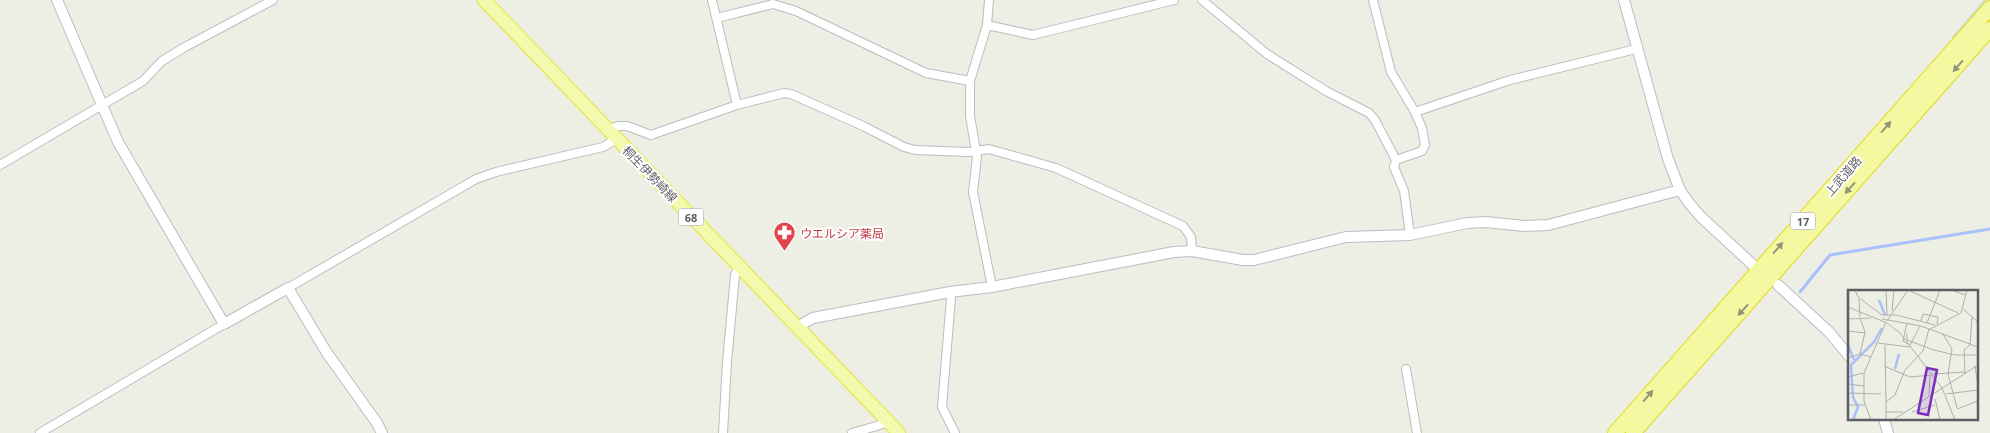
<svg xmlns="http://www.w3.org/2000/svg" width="1990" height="433" viewBox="0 0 1990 433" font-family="'Open Sans','Noto Sans JP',sans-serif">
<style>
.green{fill:#c2e4cb}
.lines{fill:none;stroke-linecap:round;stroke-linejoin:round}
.stream{stroke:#a8c1fa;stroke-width:3}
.minor-casing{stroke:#bcbcc2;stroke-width:10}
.tertiary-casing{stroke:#bcbcc2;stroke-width:12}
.primary-casing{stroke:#e9e762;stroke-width:15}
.trunk-casing{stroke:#e5da0d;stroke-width:16}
.minor{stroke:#fff;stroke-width:8}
.tertiary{stroke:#fff;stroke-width:10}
.primary{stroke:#f2faad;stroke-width:12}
.trunk{stroke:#f4f8a0;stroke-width:14}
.oneway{fill:#919479}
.labels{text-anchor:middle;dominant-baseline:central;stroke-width:4;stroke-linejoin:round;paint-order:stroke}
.shield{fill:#fff;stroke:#8d8e92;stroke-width:1}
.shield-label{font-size:11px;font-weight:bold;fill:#5c5e64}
.street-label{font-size:12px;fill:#5c5e64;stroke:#fff}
.health-label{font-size:12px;fill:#be3a42;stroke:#fff;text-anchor:start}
.inset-river{fill:none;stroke:#a8c1fa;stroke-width:2.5}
.inset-road{fill:none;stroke:#afb0ad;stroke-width:1}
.view{fill:#7b2cbf;fill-opacity:0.15;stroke:#7b2cbf;stroke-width:2.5}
.inset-edge{fill:none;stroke:#5c5e64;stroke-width:2.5}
</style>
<rect width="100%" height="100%" fill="#edeee4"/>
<!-- green -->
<path class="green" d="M1984,0H1987L1953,39L1951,38Z"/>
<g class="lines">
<!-- stream -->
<path class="stream" d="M1800,292L1830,255L1990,229"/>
<defs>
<path id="minor" d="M712,0L737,105
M989,0L987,25L970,81V116L977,157L973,192L992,287
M1202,0L1267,54L1326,91L1369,113L1375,120L1396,160L1394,167L1404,191L1410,235
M1373,0L1391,72L1415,112L1422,128L1425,145L1422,151L1396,160
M717,18L773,4L796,11L926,73L970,81
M987,25L1033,35L1174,0
M1415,112L1510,80L1636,49
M608,130L618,126H627L651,135L737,105L784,93L791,94L863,126L904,147L915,150L969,152L989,149L1056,168L1183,226L1191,237L1192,251
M0,165L143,81L162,61L185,47L273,0
M288,288L476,179L496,172L603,147L616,139
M950,292L951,298L942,407L955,433
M1406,369L1417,433
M40,433L224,324
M723,433L727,362L735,275L739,267
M852,433L880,425L888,421"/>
<path id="tertiary" d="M57,0L118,142L224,324L288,288L327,353L377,423L382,433
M1624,0L1668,159L1680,190L1689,203L1701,217L1753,265
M1778,285L1829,332L1849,356
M797,327L813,318L950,292L992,287L1174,252L1192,251L1243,260H1254L1346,237L1410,235L1467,223L1486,222L1524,226L1548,225L1680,190
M1884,419L1888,433"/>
<path id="primary" d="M484,0L899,433"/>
<path id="trunk" d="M1615,433L1990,8
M1633,433L1990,29"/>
</defs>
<!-- minor casing -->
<use href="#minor" class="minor-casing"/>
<!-- tertiary casing -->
<use href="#tertiary" class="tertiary-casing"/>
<!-- primary casing -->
<use href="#primary" class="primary-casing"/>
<!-- trunk casing -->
<use href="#trunk" class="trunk-casing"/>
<!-- minor -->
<use href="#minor" class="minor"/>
<!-- tertiary -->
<use href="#tertiary" class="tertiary"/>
<!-- primary -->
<use href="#primary" class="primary"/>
<!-- trunk -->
<use href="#trunk" class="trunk"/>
</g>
<!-- one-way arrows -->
<defs><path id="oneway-solid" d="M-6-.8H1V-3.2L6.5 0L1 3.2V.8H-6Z" transform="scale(1.25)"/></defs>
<g class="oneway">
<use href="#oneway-solid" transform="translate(1958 66) rotate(131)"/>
<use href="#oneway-solid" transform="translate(1886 127) rotate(-49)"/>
<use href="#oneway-solid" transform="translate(1850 188) rotate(132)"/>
<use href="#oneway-solid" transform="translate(1778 248) rotate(-49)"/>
<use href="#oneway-solid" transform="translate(1743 310) rotate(132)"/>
<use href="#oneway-solid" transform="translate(1648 396) rotate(-49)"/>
</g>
<!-- icons -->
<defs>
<symbol id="pharmacy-pin" viewBox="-11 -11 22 30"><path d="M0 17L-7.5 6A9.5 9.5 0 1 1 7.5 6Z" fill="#e0444e" stroke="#fff"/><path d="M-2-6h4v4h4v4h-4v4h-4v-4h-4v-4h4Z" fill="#fff"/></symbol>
</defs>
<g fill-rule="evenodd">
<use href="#pharmacy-pin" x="772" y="220" width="25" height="34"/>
</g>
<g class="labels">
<!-- shield labels -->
<g class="shield">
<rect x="678.5" y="208.5" width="25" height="17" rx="4"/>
<rect x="1790.5" y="212.5" width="25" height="17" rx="4"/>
</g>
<g class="shield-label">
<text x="691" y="217">68</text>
<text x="1803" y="221">17</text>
</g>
<!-- street labels -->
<g class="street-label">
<text transform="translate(650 174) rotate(46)">桐生伊勢崎線</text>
<text transform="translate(1843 176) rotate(-49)">上武道路</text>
</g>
<!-- health labels -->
<g class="health-label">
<text x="800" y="233">ウエルシア薬局</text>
</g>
</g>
<!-- overview -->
<g transform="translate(1848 290)">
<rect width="130" height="130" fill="#edeee4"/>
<path class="inset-river" d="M31,10L37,25M0,55L6,70M47,79L51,64M5,130L10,117L5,107L3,75L26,52L34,38"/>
<path class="inset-road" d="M7,0L10,7L34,25H48L87,35M38,0L39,25M60,0L110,23M103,0L118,5M11,9L12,27M0,17L39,33L52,43L94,98L107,130M115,19L130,32M44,21L46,0M12,28L17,42L12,64M0,29L23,28M34,29L73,36L130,57M39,31L60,0M73,31L75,24L90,27L89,34M59,33L55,51L60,54M79,33L92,0M82,39L113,23L119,0M0,41L17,43M59,43V50L86,60L107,65H130M95,44L104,59L100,84L109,118M30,53L61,57L72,36M37,55L38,112M0,62V86M0,68L12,64L23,67M130,72V34M36,76L62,87L84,85M127,76L130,96M85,84L117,82M117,84L116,60L122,55L124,27M0,87L15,83M0,94L16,96M0,103L33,104M98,104L130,100M81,106L82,86M87,109L92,130M0,115H17M109,119L130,111M38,122H55M64,122L87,115M23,130L16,111V83L38,32M38,130V112L47,105L57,80L75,61L81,39M45,130L130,75"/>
<path class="view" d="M79,78L89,80L80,125L70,123Z"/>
<rect width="130" height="130" class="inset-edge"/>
</g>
</svg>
